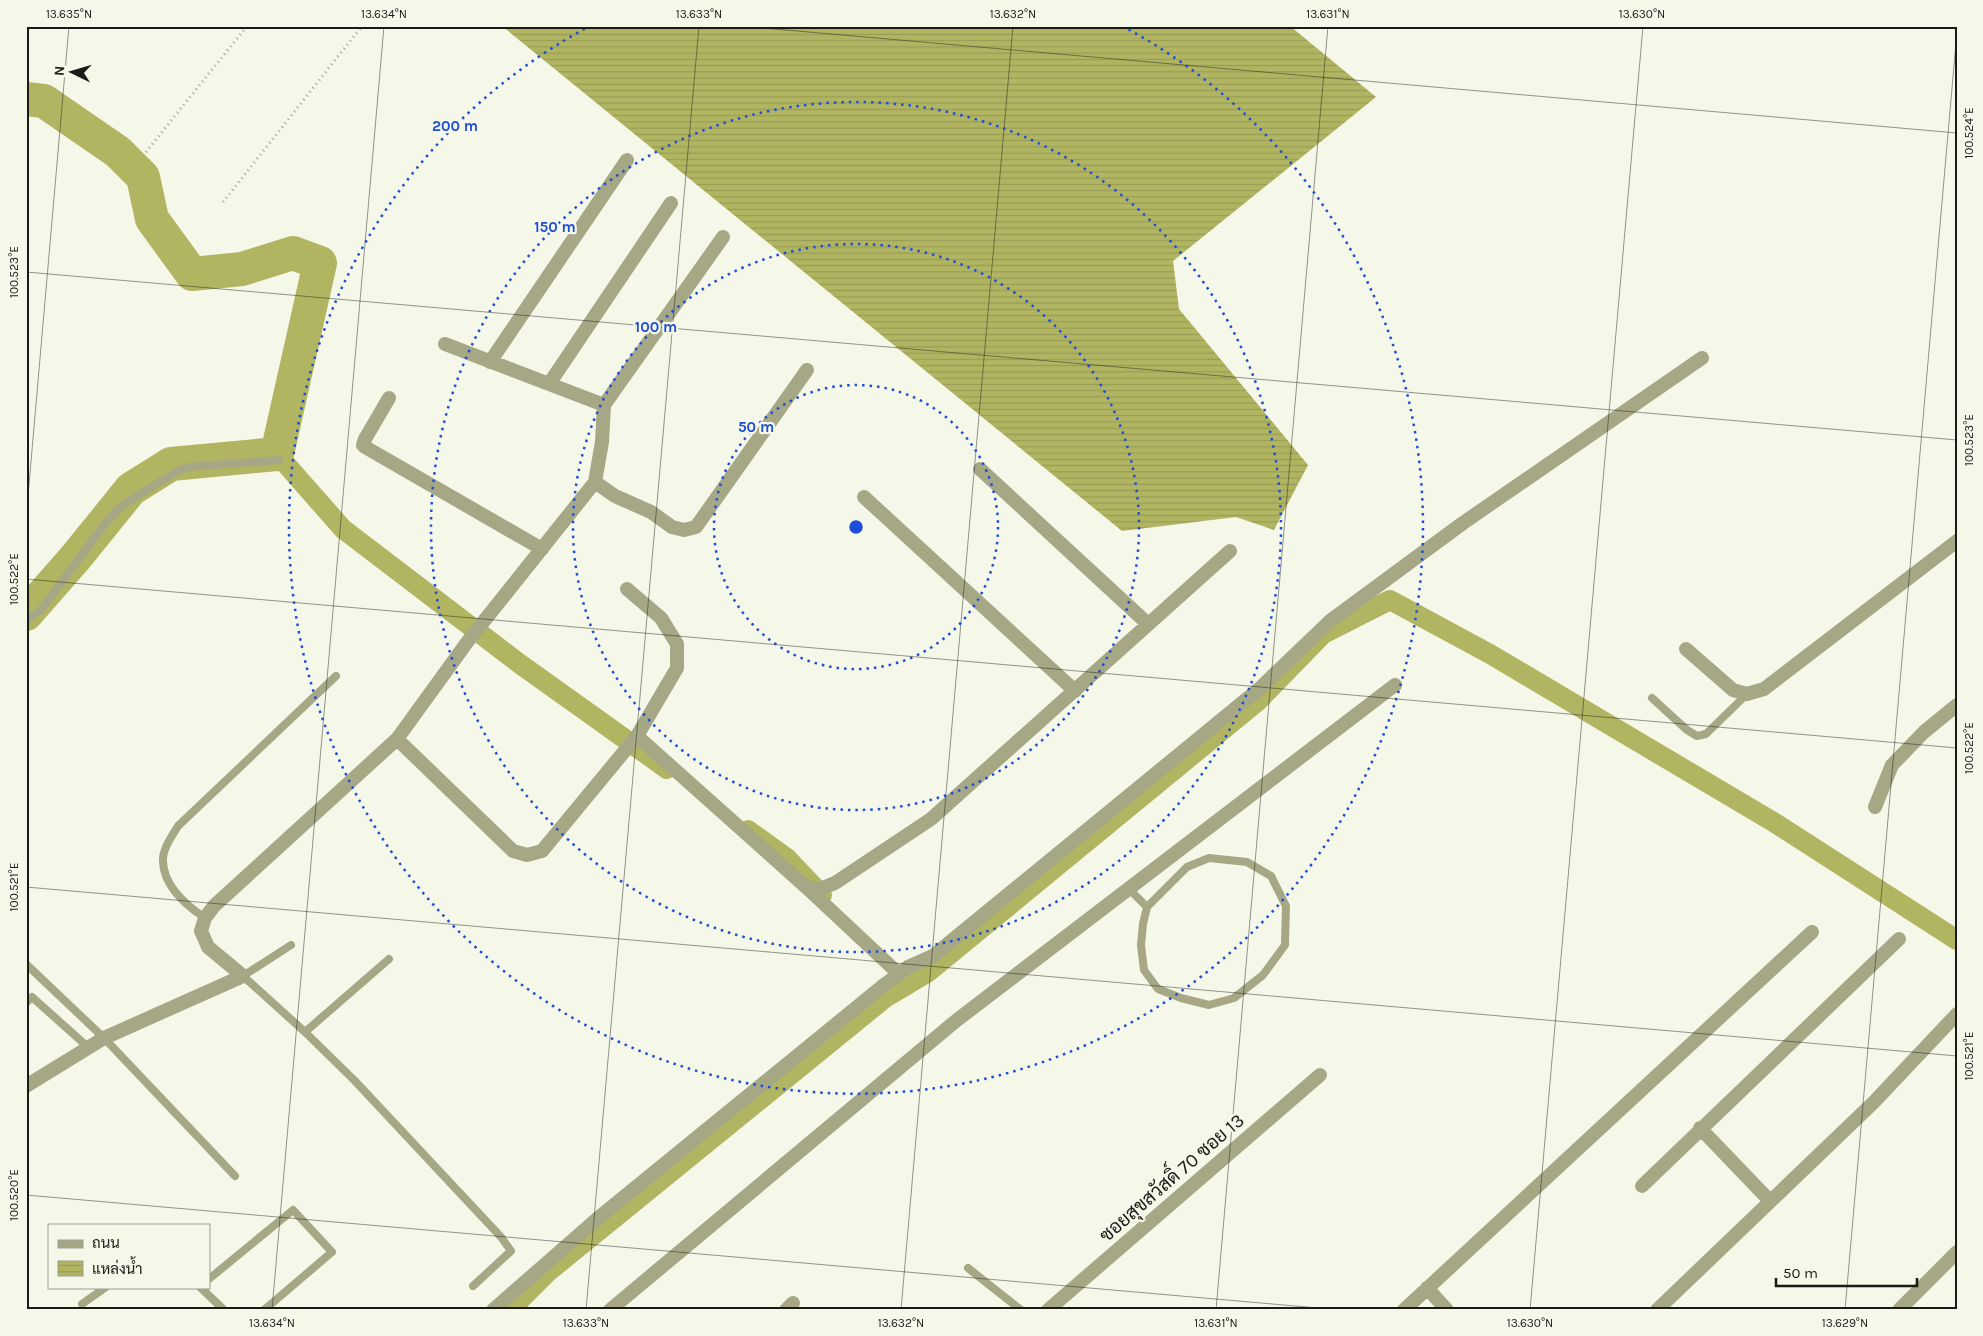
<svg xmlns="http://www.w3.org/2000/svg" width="1983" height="1336" viewBox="0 0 1983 1336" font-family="Karla,Sarabun,sans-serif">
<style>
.water{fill:url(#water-rules)}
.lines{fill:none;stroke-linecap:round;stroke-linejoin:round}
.canal{stroke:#b1b562;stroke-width:20}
.river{stroke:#b1b562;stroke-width:34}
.path{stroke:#a2a499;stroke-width:3;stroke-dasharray:1 4;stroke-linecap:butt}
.service{stroke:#a5a785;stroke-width:8}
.minor{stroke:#a5a785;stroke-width:14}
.ticks{fill:none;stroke:#1a1b16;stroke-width:1;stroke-opacity:0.45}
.ring{fill:none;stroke:#1d4ed8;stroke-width:2.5;stroke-dasharray:2.5 5}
.labels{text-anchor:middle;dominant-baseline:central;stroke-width:4.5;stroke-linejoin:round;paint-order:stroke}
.street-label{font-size:19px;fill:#1a1b16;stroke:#f5f7e8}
.centre{fill:#1d4ed8;stroke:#f5f7e8;stroke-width:2.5}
.ring-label{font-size:15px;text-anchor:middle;font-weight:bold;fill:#1d4ed8;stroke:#f5f7e8;stroke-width:4.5;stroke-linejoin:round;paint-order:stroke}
.neatline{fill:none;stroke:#1a1b16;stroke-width:2}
.ticks-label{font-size:12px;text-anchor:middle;fill:#1a1b16}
</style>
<defs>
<pattern id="water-rules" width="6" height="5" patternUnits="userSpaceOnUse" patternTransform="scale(1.25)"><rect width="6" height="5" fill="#b1b562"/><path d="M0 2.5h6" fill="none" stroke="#989b54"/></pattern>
</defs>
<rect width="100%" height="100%" fill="#f5f7e8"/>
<!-- water -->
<path class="water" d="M502,26H1290L1376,97L1173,261L1179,309L1308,465L1274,530L1236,517L1122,531Z"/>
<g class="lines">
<!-- canal -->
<path class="canal" d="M277,454L343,529L520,664L667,769
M748,830L787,858L822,895
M510,1310L548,1272L885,998L927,973L1258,701L1323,634L1390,600L1490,654L1775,823L1957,940"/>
<!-- river -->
<path class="river" d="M26,99L44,101L118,152L143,177L152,219L192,274L242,269L293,253L320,263L277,454L171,464L131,489L76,557L26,614"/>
<!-- path -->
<path class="path" d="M146,152L247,26
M223,202L362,26"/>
<!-- service -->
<path class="service" d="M26,620L40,611L46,603L107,521L124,504L176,472L188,467L279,460
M1652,698L1687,730L1697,736L1706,734L1747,694
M1129,889L1147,907L1187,867L1209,858L1247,862L1271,876L1286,906L1285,945L1263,975L1234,998L1209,1005L1181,998L1158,989L1144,970L1141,945L1143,924L1147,907
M205,918C187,906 164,886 163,862C162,849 172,836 178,826L336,676
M291,945L243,976L305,1032L355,1081L501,1237L511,1251L473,1286
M26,964L104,1038L235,1176
M26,1003L32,997L89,1048
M305,1032L389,959
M968,1268L1021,1310
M209,1279L293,1210L332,1252L264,1310
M200,1287L224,1310
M82,1304L106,1287"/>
<!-- minor -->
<path class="minor" d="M445,344L604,405
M490,362L627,160
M549,384L671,203
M389,398L365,439L363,445L365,447L542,549
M980,469L1148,624
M595,482L615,496L651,512L672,527L684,530L696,527L807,370
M864,497L1075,691
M1686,649L1733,690L1747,694L1764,689L1957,541
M637,736L806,887L899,974
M397,739L513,851L527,855L542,851L637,736L677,668V644L661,618L627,589
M1875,807L1892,765L1924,732L1957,705
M806,887L820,889L835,883L931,819L1230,551
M26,1086L104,1038L243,976L208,947L201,931L205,918L214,906L397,739L468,641L595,482L602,442L604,405L723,237
M1700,1128L1770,1201
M1642,1186L1899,939
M1427,1288L1447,1310
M493,1310L597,1219L884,985L908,967L933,956L1259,689L1330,621L1463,523L1702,358
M610,1310L957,1020L1395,685
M786,1310L793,1303
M1048,1310L1320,1075
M1404,1310L1812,932
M1657,1310L1874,1102L1957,1014
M1899,1310L1957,1252"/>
</g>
<!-- ticks -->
<path class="ticks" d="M740,26L1957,133M26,272L1957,440M26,519L69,26M26,579L1957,748M26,887L1957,1056M26,1195L1341,1310M272,1310L384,26M586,1310L699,26M901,1310L1013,26M1216,1310L1328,26M1530,1310L1643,26M1845,1310L1957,31"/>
<!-- distance rings -->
<g class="ring">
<circle cx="856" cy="527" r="142"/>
<circle cx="856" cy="527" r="283"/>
<circle cx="856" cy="527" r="425"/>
<path d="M1122 26A567 567 0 1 1 590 26"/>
</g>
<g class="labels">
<!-- street labels -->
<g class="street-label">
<text transform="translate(1172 1178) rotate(-41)">ซอยสุขสวัสดิ์ 70 ซอย 13</text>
</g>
</g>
<circle cx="856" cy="527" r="8" class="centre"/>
<g class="ring-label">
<text x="455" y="131">200 m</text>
<text x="555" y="232">150 m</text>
<text x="656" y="332">100 m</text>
<text x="756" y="432">50 m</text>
</g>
<!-- border -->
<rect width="1983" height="1336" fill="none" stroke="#f5f7e8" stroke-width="55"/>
<!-- legend -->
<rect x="48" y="1224" width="162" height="65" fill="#f5f7e8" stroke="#9d9f94"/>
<rect x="58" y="1240" width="25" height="8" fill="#a5a785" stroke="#9d9f94"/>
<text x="92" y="1248" font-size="15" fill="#1a1b16">ถนน</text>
<rect x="58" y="1261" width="25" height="15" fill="url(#water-rules)" stroke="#9d9f94"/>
<text x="92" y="1274" font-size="15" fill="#1a1b16">แหล่งน้ำ</text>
<!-- north arrow -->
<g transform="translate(72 72) rotate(275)" stroke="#f5f7e8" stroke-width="4" paint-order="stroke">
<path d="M0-4L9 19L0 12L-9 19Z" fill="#1a1b16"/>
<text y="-8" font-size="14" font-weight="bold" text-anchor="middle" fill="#1a1b16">N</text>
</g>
<!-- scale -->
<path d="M1776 1278v8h141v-8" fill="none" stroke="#1a1b16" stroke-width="2.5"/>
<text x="1783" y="1278" font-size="15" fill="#1a1b16" stroke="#f5f7e8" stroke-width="4" paint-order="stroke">50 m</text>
<rect x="28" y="28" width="1928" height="1280" class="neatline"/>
<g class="ticks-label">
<text x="69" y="18">13.635°N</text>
<text x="384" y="18">13.634°N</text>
<text x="699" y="18">13.633°N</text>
<text x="1013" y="18">13.632°N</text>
<text x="1328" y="18">13.631°N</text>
<text x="1642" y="18">13.630°N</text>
<text transform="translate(1969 133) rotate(-90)" y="4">100.524°E</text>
<text transform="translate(14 272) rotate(-90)" y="4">100.523°E</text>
<text transform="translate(1969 440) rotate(-90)" y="4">100.523°E</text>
<text transform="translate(14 579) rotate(-90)" y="4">100.522°E</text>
<text transform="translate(1969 748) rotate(-90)" y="4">100.522°E</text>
<text transform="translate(14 887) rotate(-90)" y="4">100.521°E</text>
<text transform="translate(1969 1056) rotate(-90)" y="4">100.521°E</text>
<text transform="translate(14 1195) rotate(-90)" y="4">100.520°E</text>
<text x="272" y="1327">13.634°N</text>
<text x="586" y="1327">13.633°N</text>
<text x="901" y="1327">13.632°N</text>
<text x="1216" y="1327">13.631°N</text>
<text x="1530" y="1327">13.630°N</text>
<text x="1845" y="1327">13.629°N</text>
</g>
</svg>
